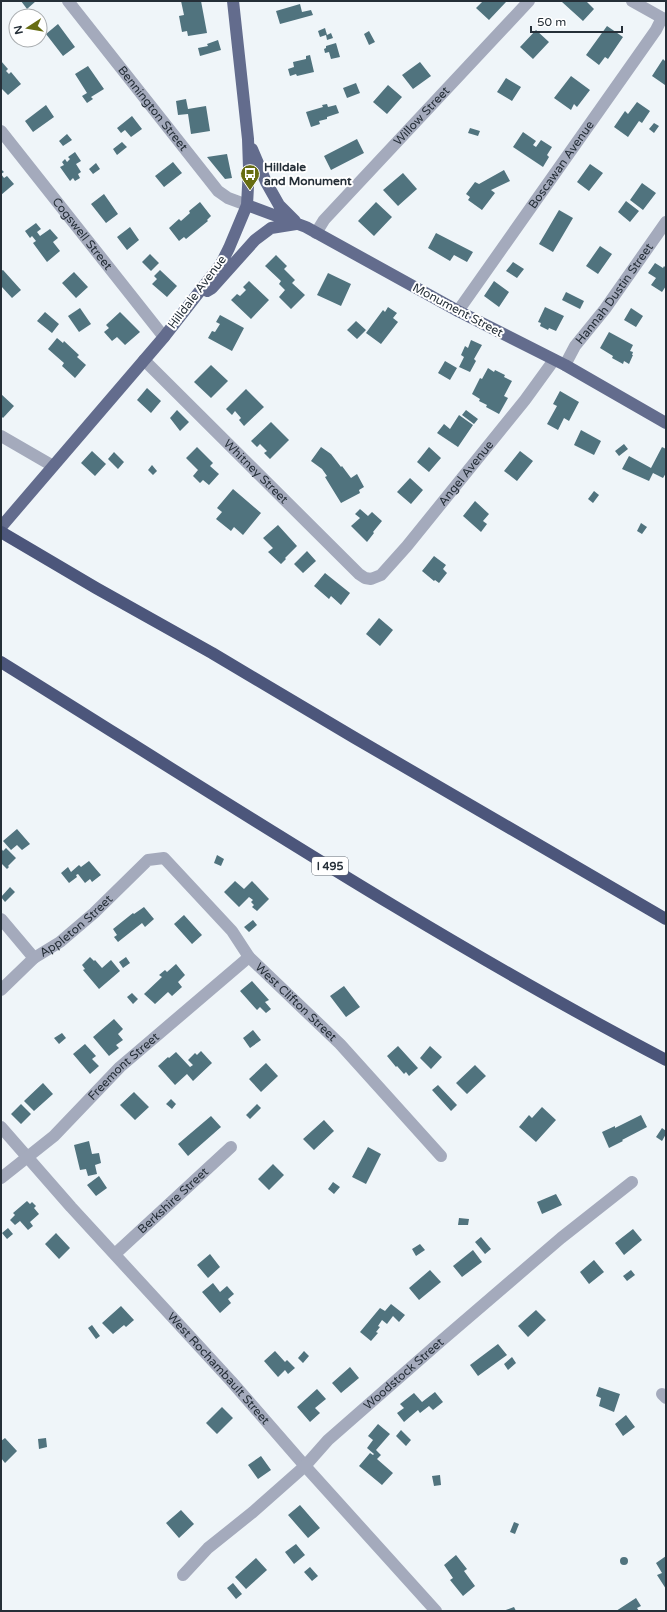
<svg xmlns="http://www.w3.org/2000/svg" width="667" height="1612" viewBox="0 0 667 1612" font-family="'Varela Round',sans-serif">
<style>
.building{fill:#50737e}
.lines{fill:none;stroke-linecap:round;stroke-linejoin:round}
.minor{stroke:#a4aabc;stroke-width:12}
.major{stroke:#636c8d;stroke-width:12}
.highway{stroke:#4c567b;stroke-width:12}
.labels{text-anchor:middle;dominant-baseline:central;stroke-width:4;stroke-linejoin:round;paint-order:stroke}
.shield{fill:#fff;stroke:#666d74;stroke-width:1}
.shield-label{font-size:11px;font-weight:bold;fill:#252f38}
.street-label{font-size:12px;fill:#252f38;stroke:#fff}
.poi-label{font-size:12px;font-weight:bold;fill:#252f38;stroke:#fff;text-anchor:start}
</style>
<rect width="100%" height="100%" fill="#eff5f9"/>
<!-- building -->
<path class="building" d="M21,1H36L27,9Z
M181,1H201L207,33L188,36L187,31L182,32L179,16L184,15Z
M483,1H504L506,2L489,20L476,8Z
M563,1H586L594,9L583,21L562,2Z
M300,4L302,12L311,10L313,15L280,24L276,11Z
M58,24L75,47L63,56L46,34Z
M607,26L623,37L608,59L605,57L599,65L586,55Z
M325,28L327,35L331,33L333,38L327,40L326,35L320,37L318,31Z
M536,30L549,42L533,59L520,47Z
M369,31L375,42L369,45L364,34Z
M218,40L221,50L200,56L198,48L208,46L207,44Z
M336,43L340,57L331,59L329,52L325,53L324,49L326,48V46Z
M310,55L314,72L297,76L296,74L290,76L288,69L294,67L293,62L306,59V56Z
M663,59L665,61L666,59L665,85L652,76Z
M1,61L8,69L6,71L9,74L11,72L21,84L8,95L1,88Z
M420,62L431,76L413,89L402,75Z
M88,66L104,89L91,97L93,99L87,103L82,96L87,93L75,74Z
M571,76L590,90L577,107L574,104L571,110L554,98Z
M506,78L521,87L512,101L497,92Z
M356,83L360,93L347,98L343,88Z
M388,85L402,97L387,114L373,102Z
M186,99L188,109L206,106L210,131L191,134L188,114L178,115L176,101Z
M637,102L650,111L642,123L639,121L628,137L614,127L625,111L628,114Z
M327,104L328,107L336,105L339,113L327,117V119L319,121L320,124L311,127L306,112L323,107L322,105Z
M46,105L54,117L33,132L25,121Z
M132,116L142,129L131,137L125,130L121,133L117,128Z
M654,123L659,126L654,133L649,129Z
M470,128L480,131L478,136L468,133Z
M523,132L536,141L533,145L536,147L541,140L552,147L547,155L549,157L543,167L513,147Z
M67,134L72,140L63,146L59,141Z
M357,139L364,153L331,170L324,156Z
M122,142L127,147L117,155L113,149Z
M75,152L81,161L76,164L81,172L78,174L80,178L75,181L73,178L70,181L60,167L64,165L62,162L65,159L67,162L70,159L68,157Z
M227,154L232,178L225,179L207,157Z
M173,162L182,173L164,187L155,176Z
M96,163L100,169L93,174L89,169Z
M590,164L603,173L589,191L577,182Z
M1,169L4,172L1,174L4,178L7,176L14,184L1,195Z
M504,170L510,181L491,190L495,193L482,210L468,200L470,197L466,194L475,182L479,184Z
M403,173L417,189L398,206L383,190Z
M642,183L656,193L643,210L630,200Z
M104,194L118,214L106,223L91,204Z
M626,201L639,211L630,222L618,212Z
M200,202L211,216L207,220L208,221L186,239L184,237L179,241L169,228L179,219L181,221L190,213L189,211Z
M376,202L392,217L374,236L358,221Z
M559,210L573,218L553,252L539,244Z
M36,223L41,229L37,232L40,236L50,229L58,238L53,242L60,251L47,262L33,243L36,241L32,236L30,238L25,231Z
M130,227L139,240L127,250L117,237Z
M436,233L473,252L467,262L454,255L450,261L428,248Z
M600,246L612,254L598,274L586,266Z
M150,254L159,263L151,271L142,262Z
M276,255L287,266L284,269L295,280L292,283L305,295L291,309L279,297L285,290L279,284L281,281L265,266Z
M513,262L524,269L517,278L506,271Z
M655,263L663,268L664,266L666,268V286L662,292L651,285L656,278L648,273Z
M3,270L21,290L12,298L1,286V271Z
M160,270L177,286L167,297L152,284L157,279L154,276Z
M74,272L88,287L76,298L62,283Z
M328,273L351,284L341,306L317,295Z
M249,281L269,300L251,319L231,300L237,294L240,296L246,290L243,287Z
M494,281L509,292L499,307L484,296Z
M566,292L584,301L580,309L562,300Z
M388,307L397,313L393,318L398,322L381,344L366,333L383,310L385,312Z
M545,307L564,316L556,331L549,328L548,330L540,326L541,323L538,322Z
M80,308L91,324L79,332L68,316Z
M631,308L643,316L636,327L624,320Z
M45,312L59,324L52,333L37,321Z
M120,312L140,332L125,345L117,337L112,341L104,332L109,328L106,325Z
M220,315L244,328L232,351L208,338L212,331L215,332L220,324L216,322Z
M356,321L366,330L357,339L347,330Z
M609,332L633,345L630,351L633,352L632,355H633L629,364L624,361L623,364L612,358L613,356L600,348Z
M57,338L63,343L64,341L79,355L77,357L86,365L75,378L62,366L64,363L48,349Z
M471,340L482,345L474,359L476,361L470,372L459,367L464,357L461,355L465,346L468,348Z
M445,361L457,368L450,380L438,373Z
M211,365L228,381L211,398L194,382Z
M488,368L494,372L495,370L505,375L504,377L512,381L504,396L508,398L499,414L486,407L487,405L479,401L480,399L472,394L480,378L482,379Z
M147,388L161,401L151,413L137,400Z
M246,389L264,407L244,426L239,420L241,418L235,411L232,415L226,409Z
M560,391L579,402L569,421L564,418L558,430L547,424L557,406L553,404Z
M1,394L14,406L3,418L1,416Z
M177,410L189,422L180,431L170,418Z
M466,410L478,419L474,424L462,415Z
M459,415L473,425L458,447L437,433L444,424L450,429Z
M271,422L289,440L270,459L264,453L267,451L260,444L257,447L251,441Z
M581,430L601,441L594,455L574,445Z
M624,444L628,449L619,456L615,451Z
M197,447L213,463L210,466L219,474L209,485L203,480L200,483L193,476L198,470L186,458Z
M321,447L331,454L341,467L342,466L351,478L357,474L364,487L359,490L360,493L341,503L325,477L327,476L322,469L311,461Z
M429,447L441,458L429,472L417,462Z
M662,447L666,449V473L663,478L653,473L649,481L622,469L629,456L651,468Z
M92,451L106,464L95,476L81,463Z
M520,451L533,461L517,481L504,471Z
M114,452L124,462L118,469L108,459Z
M152,465L157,471L153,475L148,470Z
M410,478L423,490L411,504L397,492Z
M233,489L261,513L243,535L234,527L231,531L216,519L222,512L217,508Z
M594,491L599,495L593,503L588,499Z
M475,501L489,514L483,521L487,524L481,532L463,516Z
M360,509L368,516L372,512L382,521L373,532L374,533L367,542L351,526L360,518L355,514Z
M641,523L647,527L642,534L637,531Z
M278,525L297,546L285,558L286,559L281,564L268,552L273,548L263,538Z
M307,551L316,561L303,573L294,564Z
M434,556L446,565L443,569L447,573L439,583L435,580L434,581L422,571Z
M325,573L350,593L341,605L331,596L329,599L314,586Z
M379,618L393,630L380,646L366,634Z
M17,829L30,844L22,850L17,845L11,850L3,841Z
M1,848L3,851L6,848L16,858L8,866L9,867L7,869L1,863Z
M217,855L224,859L221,866L214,863Z
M89,861L101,875L92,882L90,879L85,883L78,874L76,875L77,877L69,883L61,873L68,867L71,872L79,865L81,867Z
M235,881L244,889L252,881L269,899L257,911L252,907L254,905L251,902L253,900L249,897L239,907L224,892Z
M10,887L15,892L5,902L1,897Z
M144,907L154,919L145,927L142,923L118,942L114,937L117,935L113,929L133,913L134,914Z
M184,915L202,935L192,944L174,924Z
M253,920L257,925L249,932L244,927Z
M90,957L94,961L95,960L102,968L111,960L120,971L99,989L83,970L85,969L82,965Z
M126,957L130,963L123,968L119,962Z
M176,964L185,975L178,982L182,987L172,996L168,992L155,1004L144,994L162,977L159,975L165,970L167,972Z
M252,981L269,1000L265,1002L271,1009L266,1013L260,1007L257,1010L240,991Z
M344,986L360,1007L346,1017L330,996Z
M132,993L138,999L133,1004L127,997Z
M114,1019L123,1029L118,1034L123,1040L116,1045L119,1048L109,1056L93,1037Z
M253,1030L261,1040L250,1048L243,1038Z
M62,1033L66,1038L59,1044L54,1038Z
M85,1044L96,1056L92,1059L99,1066L90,1074L73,1054Z
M398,1046L418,1068L409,1076L406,1072L404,1074L397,1066L396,1067L387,1056Z
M430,1046L442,1057L431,1069L420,1058Z
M201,1051L212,1063L193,1081L187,1074L175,1085L158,1066L168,1057L169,1058L176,1052L190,1067L193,1065L188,1060L195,1053L197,1055Z
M266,1063L278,1076L261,1092L249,1079Z
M475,1065L486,1076L467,1094L456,1083Z
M43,1083L53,1094L34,1111L24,1101Z
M438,1085L457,1105L451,1111L432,1090Z
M134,1092L149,1107L135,1120L120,1105Z
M171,1099L176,1104L172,1109L166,1104Z
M21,1104L31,1114L21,1124L11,1114Z
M257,1104L261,1108L250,1119L246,1115Z
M542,1107L556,1120L536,1142L519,1127L529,1115L532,1118Z
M641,1115L647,1127L622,1140L623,1141L609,1148L602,1132L615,1126V1128Z
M211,1116L221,1127L188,1156L178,1144Z
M324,1120L334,1131L314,1150L303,1139Z
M662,1128L666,1131V1134L662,1141L656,1137Z
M89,1141L92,1154L99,1153L101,1163L95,1165L97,1174L88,1176L86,1169L80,1170L74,1145Z
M368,1147L381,1154L366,1184L352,1177Z
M273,1164L284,1175L269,1190L258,1179Z
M99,1176L107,1188L96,1196L87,1185Z
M333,1182L340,1187L334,1194L328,1189Z
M556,1194L562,1205L542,1214L537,1202Z
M27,1201L30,1204L32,1202L36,1206L34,1208L39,1214L30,1222L33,1226L28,1230L20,1221L15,1225L10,1220L15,1215L13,1213Z
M459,1218L469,1219L468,1225H458Z
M8,1228L13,1234L7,1239L2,1233Z
M633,1229L642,1240L624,1255L615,1243Z
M56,1233L70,1248L59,1259L45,1244Z
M481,1237L491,1249L485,1254L475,1242Z
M420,1244L425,1250L416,1256L412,1249Z
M473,1250L482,1262L462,1277L453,1266Z
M210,1254L220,1267L208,1278L197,1265Z
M594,1260L604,1272L589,1284L580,1272Z
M430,1270L441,1282L419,1300L409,1288Z
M631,1270L635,1275L627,1281L623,1276Z
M213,1283L220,1292L227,1286L234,1294L228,1299L231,1303L220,1313L202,1292Z
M391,1304L405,1315L399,1322L393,1316L387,1324L382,1320L378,1326L380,1327L376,1332L378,1333L371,1341L360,1332L380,1308L385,1311Z
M121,1306L134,1320L126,1327L124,1325L113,1334L102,1323Z
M536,1310L546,1320L528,1337L518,1326Z
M92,1325L100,1336L96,1339L88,1328Z
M498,1344L507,1355L478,1376L470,1365Z
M275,1351L285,1362L287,1360L295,1368L288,1374L285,1370L278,1377L264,1361Z
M304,1351L309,1356L303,1363L298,1358Z
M512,1357L516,1363L508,1370L504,1364Z
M350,1367L359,1378L341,1393L332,1383Z
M599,1387L620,1394L614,1412L599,1406L601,1398L596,1396Z
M317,1389L326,1399L315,1408L320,1413L310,1422L297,1407Z
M435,1392L443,1402L433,1410L429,1406L420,1413L418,1410L404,1422L397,1413L404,1408L400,1404L414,1393L422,1402Z
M222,1407L233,1418L217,1434L206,1423Z
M626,1415L635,1427L623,1436L615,1424Z
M378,1424L390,1434L376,1450L381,1455L377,1459L393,1473L382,1485L359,1466L370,1453L373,1455L374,1454L367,1448L373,1440L368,1436Z
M401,1430L411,1440L406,1446L396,1436Z
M5,1438L17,1451L5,1463L1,1458V1441Z
M46,1438L47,1447L39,1449L38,1439Z
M261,1456L271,1470L258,1479L248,1465Z
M440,1475L441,1485L434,1486L432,1476Z
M300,1505L320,1528L308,1538L288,1515Z
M181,1510L194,1524L179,1538L166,1523Z
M514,1522L519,1524L515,1534L510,1532Z
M296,1544L305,1555L294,1564L285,1552Z
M456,1555L467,1569L464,1571L475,1586L463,1596L450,1580L453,1578L444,1565Z
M666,1556V1589L657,1575L662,1573L656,1563Z
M620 1561a4 4 0 1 1 8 0a4 4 0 1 1-8 0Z
M256,1558L267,1570L246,1589L235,1577Z
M310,1567L318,1576L312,1581L304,1572Z
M233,1583L242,1594L236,1599L227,1588Z
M636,1598L641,1606L637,1608L639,1611H616Z
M514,1607L516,1611H503Z"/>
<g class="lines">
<!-- minor -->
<g class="minor">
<path id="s1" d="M68,1L218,191L228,198L247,205"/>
<path d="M632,1L666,20"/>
<path id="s2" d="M1,131L164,337"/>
<path id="s3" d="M316,233L324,220L529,1"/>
<path id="s4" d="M458,311L656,30L662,18"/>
<path id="s5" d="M144,360L359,574L365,578L371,579L381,575L407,546L525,400L554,360"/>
<path id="s6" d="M565,365L575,346L605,309L666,222"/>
<path d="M1,436L53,466"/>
<path d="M1,919L34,958"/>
<path id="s7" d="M1,990L34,958L60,942L94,913L148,860L164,858L232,931L249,957L340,1044L441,1156"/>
<path id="s8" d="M1,1127L71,1207L231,1381L305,1466L436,1611"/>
<path id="s9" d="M1,1178L54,1136L120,1067L249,957"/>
<path id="s10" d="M115,1254L231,1147"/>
<path d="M662,1394L666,1398"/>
<path id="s11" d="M183,1575L208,1548L253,1512L305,1466L328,1440L441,1341L561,1238L632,1182"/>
</g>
<!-- major -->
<path class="major" d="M252,149L266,182L279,205L295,221
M247,205L306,227L458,311L565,365L666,423
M207,291L212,288L255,240L271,228L296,224
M1,527L164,337L221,264L229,248L247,205L249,168L248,139L233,1"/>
<!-- highway -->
<path class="highway" d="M1,532L96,588L212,653L355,738L666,919
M1,662C220,798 437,940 666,1060"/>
</g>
<!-- icons -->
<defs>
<symbol id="bus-pin" viewBox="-11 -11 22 30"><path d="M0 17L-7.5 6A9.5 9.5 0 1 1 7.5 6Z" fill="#676d12" stroke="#fff"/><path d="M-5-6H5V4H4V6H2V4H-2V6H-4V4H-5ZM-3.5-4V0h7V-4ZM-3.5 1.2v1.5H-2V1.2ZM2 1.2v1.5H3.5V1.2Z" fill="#fff"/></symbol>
</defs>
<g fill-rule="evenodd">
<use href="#bus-pin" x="239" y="163" width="22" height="30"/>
</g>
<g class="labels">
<!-- shield labels -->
<rect class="shield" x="312" y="857" width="36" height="18" rx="3"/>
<g class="shield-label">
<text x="330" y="866">I 495</text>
</g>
<!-- street labels -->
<g class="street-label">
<text stroke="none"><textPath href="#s1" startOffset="137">Bennington Street</textPath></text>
<text stroke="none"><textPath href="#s3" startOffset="158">Willow Street</textPath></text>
<text stroke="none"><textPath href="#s4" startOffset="179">Boscawan Avenue</textPath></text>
<text stroke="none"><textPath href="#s2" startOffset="131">Cogswell Street</textPath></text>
<text transform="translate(197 292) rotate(-53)">Hilldale Avenue</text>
<text stroke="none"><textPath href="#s6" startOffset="87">Hannah Dustin Street</textPath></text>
<text transform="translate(458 310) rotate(28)">Monument Street</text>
<text stroke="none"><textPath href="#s5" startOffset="158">Whitney Street</textPath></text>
<text stroke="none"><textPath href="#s5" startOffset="460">Angel Avenue</textPath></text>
<text stroke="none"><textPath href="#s7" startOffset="99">Appleton Street</textPath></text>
<text stroke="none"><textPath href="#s7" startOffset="409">West Clifton Street</textPath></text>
<text stroke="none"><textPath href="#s9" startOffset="166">Freemont Street</textPath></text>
<text stroke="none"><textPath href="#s10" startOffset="79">Berkshire Street</textPath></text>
<text stroke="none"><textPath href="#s8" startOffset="325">West Rochambault Street</textPath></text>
<text stroke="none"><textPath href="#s11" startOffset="299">Woodstock Street</textPath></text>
</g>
<!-- poi labels -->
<g class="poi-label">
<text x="264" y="167">Hilldale<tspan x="264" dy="14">and Monument</tspan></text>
</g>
</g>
<!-- border -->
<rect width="667" height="1612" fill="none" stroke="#252f38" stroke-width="4"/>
<!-- north arrow -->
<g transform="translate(28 28) rotate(258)"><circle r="19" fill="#ffffff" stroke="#a8acaf"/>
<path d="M0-3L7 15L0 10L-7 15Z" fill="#676d12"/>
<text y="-6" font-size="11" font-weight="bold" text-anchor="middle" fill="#252f38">N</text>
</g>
<!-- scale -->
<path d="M531 26v6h91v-6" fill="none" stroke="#252f38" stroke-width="2"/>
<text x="537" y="26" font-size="12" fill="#252f38" stroke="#ffffff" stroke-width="3" paint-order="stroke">50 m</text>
</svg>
